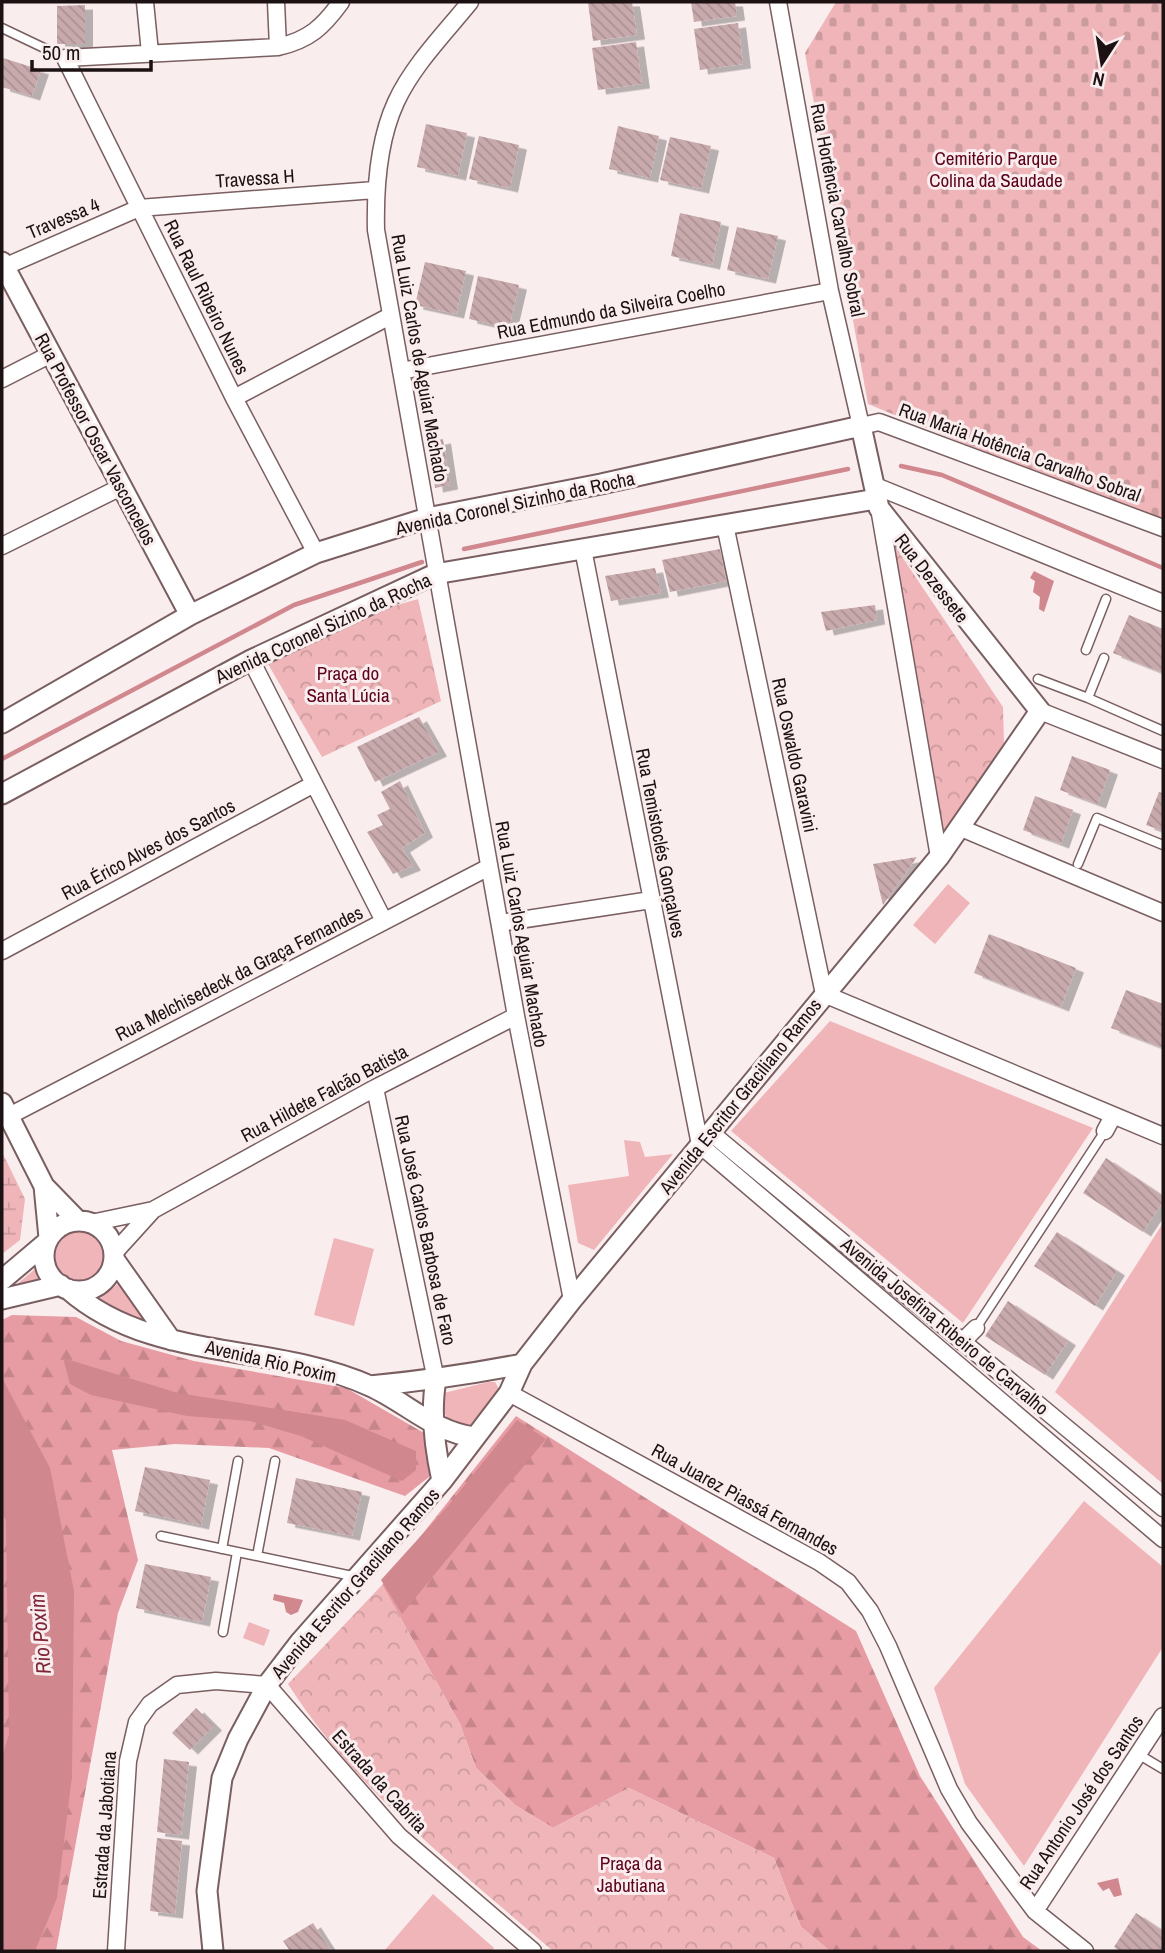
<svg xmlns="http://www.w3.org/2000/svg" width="1165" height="1953" viewBox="0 0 1165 1953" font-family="'Archivo Narrow',sans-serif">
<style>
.grass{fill:#efb5b9}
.forest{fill:url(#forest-firs)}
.wetland{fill:url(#wetland-marsh)}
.cemetery{fill:url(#cemetery-stones)}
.park{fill:url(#park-crowns)}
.water{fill:#d1878e}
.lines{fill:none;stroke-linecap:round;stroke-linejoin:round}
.stream{stroke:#d1878e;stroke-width:4.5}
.building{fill:url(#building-back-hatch);filter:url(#shadow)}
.service-casing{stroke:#7a5f61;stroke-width:11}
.minor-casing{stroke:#7a5f61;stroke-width:19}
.tertiary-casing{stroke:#7a5f61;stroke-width:23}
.service{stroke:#fff;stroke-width:8}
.minor{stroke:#fff;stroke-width:16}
.tertiary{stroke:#fff;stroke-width:19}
.labels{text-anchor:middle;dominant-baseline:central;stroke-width:6;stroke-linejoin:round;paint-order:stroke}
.park-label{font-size:19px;fill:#5d021d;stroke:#faedee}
.street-label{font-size:19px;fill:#1d1213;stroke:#faedee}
.water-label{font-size:21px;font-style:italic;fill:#7e2637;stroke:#faedee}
</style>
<defs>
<pattern id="forest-firs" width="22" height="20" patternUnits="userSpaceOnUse" patternTransform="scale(1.75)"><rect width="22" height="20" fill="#e79ca3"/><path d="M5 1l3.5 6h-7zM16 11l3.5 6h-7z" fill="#c6858b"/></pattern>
<pattern id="wetland-marsh" width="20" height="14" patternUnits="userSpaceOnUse" patternTransform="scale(1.75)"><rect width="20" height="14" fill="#efb5b9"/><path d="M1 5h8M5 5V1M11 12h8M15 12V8" fill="none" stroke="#cc9b9e"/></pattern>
<pattern id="cemetery-stones" width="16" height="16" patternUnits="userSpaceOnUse" patternTransform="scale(1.75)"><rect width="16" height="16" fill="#efb5b9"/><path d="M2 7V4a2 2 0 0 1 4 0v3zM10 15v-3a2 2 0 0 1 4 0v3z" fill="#cc9b9e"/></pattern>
<pattern id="park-crowns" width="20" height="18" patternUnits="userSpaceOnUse" patternTransform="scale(1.75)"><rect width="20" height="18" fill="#efb5b9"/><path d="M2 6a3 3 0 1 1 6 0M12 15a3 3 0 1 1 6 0" fill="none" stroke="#cc9b9e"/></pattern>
<pattern id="building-back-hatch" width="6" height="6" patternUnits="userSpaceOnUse" patternTransform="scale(1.75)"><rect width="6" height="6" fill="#c8aaac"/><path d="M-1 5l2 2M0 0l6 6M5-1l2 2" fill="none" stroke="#ab9193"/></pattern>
<filter id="shadow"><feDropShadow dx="8" dy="4.5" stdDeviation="0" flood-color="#0004"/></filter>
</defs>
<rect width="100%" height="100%" fill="#faedee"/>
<!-- grass -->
<path class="grass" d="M948,884L970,903L935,944L913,925Z
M830,1021L1093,1128L963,1323L731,1131Z
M624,1140L640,1142L645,1157L673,1154L594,1250L578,1243L568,1185L629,1176Z
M1163,1223V1484L1055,1392Z
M49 1256a30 30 0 1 1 60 0a30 30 0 1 1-60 0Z
M334,1238L374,1249L354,1326L314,1315Z
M41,1264L52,1286L5,1294Z
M121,1281L157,1327L96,1302Z
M488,1382H495L499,1389L480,1422L472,1427L449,1422L438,1400L444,1393Z
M1084,1501L1163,1567V1647L1024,1866L965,1784L934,1688Z
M249,1622L270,1630L264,1646L243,1638Z
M433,1894L494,1948L492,1951H384Z"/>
<!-- forest -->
<path class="forest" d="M12,1315L76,1317L121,1341L194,1361L346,1388L431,1437L429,1477L405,1496L269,1448L175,1444L112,1450L138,1560L118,1613L56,1951H2V1320Z
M516,1416L856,1631L920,1776L1023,1937L1042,1951H830L801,1927L774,1858L629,1788L553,1828L515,1805L476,1768L460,1724L382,1585Z"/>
<!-- wetland -->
<path class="wetland" d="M2,1152L25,1199L20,1240L2,1254Z"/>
<!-- cemetery -->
<path class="cemetery" d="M836,2H1163V525L868,404L805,53Z"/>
<!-- park -->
<path class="park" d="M888,536L1003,707L1004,744L949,830L940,831Z
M418,599L441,701L322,757L268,664L377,611Z
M382,1585L460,1724L476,1768L515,1805L553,1828L629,1788L774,1858L801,1927L830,1951H553C458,1869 356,1791 288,1684Z"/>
<!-- water -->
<path class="water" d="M1034,571L1054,581L1044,612L1039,609L1040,597L1033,592L1035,581L1030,578Z
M63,1358L178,1393L345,1420L416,1451V1470L402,1481L301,1436L250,1421L187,1416L91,1395L70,1384Z
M2,1378L50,1468L74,1591L72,1776L57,1898L35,1951H2V1757L9,1734L6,1520L2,1513Z
M517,1420L546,1439L402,1614L381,1580L447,1507Z
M274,1594L303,1600L298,1612L291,1615L286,1612L284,1603L273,1600Z
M1118,1878L1122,1895L1114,1897L1109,1888L1103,1891L1097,1883Z"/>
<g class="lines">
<!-- stream -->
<path class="stream" d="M901,466L942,475L1163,568
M464,549L848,469
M2,759L294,605L422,562"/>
</g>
<!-- building -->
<path class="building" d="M588,2H632L637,35L593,41Z
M691,2H735L737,16L694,22Z
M85,5V44H57V6Z
M738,23L743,64L700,70L694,29Z
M636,42L642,84L598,90L592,48Z
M3,58L41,70L32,96L2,87Z
M426,124L467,133L458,176L417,167Z
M618,126L659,136L650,178L609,169Z
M479,136L519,145L510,188L469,179Z
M670,137L711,146L701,189L660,180Z
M680,213L721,222L712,265L671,256Z
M737,227L778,236L768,279L727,270Z
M425,262L466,271L456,314L415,305Z
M478,276L519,285L509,328L469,319Z
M443,439L450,485L435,488L429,442Z
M720,549L726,581L670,592L662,560Z
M655,568L661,593L611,601L605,576Z
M875,605L877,620L826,631L821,612Z
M1129,615L1163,629V673L1113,653Z
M419,717L439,752L375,782L357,747Z
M1072,756L1110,770L1098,804L1060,790Z
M400,781L425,833L402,848L413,866L393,874L367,832L383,825L377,815L390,809L381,792Z
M1159,792L1163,793V831L1146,825Z
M1035,796L1073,810L1061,844L1023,830Z
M917,857L883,905L873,864Z
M989,934L1076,968L1061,1007L974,973Z
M1126,990L1163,1004V1048L1111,1028Z
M1106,1158L1163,1196V1202L1143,1232L1083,1193Z
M1057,1232L1117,1271L1095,1306L1034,1266Z
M1008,1301L1068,1341L1045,1375L985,1336Z
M145,1467L210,1480L201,1525L135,1511Z
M296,1478L362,1492L352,1536L287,1523Z
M145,1564L211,1577L202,1622L136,1608Z
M196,1708L214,1726L190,1750L172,1733Z
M164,1759L189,1762L181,1835L157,1832Z
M157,1838L182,1841L175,1914L150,1911Z
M1136,1913L1163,1931V1951H1120L1114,1947Z
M313,1923L331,1951H290L283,1941Z"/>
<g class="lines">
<defs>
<path id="service" d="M2,28L65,58
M1086,650L1106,599
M1038,679L1088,698L1104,658
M1088,698L1163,731
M1078,864L1097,818L1163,845
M976,1328L1105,1131
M161,1536L357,1577
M222,1549L238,1461
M257,1556L275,1461
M223,1632L237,1552
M1138,1754L1163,1769"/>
<path id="minor" d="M145,2L150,53
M276,2L278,47
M470,2C445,33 413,65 396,102C378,141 375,188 376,230L516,1016L572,1300
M778,2L830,291L861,426L879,422L1163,528
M4,267L139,208L375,190
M401,371L830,291
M2,379L51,354
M234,398L390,316
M873,485L1163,603
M879,508L939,857
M725,525L824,994L1163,1136
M2,546L121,487
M583,549L700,1145L1163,1539
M316,553L234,398L65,58L278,47C309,40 323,27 341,2
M251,660L384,921
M1040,711L1163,760
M961,828L1163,913
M500,923L651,900
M2,951L314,784
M375,1088L436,1380
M9,1116L489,867
M1105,1131L1113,1116
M710,1132L1163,1508
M91,1223L153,1210L375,1088L516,1016
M114,1253L153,1210
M962,1342L976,1328
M509,1393L819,1562L848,1582L870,1611L888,1646L949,1789L969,1823L1035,1911L1085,1951
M1035,1911L1163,1716
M116,1951L128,1761L137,1722L150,1704L177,1685L216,1681L267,1685L399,1836L533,1951"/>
<path id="tertiary" d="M2,262L190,615
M2,723L190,615L316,553L427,518L601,484L861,426L879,508L1040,711L939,857L572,1300L522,1364L509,1393L442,1481L300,1642L267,1685L238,1739L222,1778L207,1891L213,1951
M2,794L251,660L435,574L876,499
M2,1103L44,1186L78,1221
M44,1186L49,1238
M44 1256a35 35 0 1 1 70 0a35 35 0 1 1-70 0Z
M114,1259L171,1340
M2,1280L47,1242
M68,1289C152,1363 273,1342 370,1386C406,1402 435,1433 475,1437
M2,1299L61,1285
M436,1380C430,1412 435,1449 442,1481
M370,1386C421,1381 471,1374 522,1364"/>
</defs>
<!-- service casing -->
<use href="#service" class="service-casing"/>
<!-- minor casing -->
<use href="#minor" class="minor-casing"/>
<!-- tertiary casing -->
<use href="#tertiary" class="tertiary-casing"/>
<!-- service -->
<use href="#service" class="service"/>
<!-- minor -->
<use href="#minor" class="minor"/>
<!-- tertiary -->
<use href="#tertiary" class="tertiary"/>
</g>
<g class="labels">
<!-- park labels -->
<g class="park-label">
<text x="996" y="158">Cemitério Parque<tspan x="996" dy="22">Colina da Saudade</tspan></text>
<text x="348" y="673">Praça do<tspan x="348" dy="22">Santa Lúcia</tspan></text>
<text x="631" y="1863">Praça da<tspan x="631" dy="22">Jabutiana</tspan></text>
</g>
<!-- street labels -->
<g class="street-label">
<text transform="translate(255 178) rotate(-4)">Travessa H</text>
<text transform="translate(838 210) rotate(79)">Rua Hortência Carvalho Sobral</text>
<text transform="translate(63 218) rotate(-23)">Travessa 4</text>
<text transform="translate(207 297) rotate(64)">Rua Raul Ribeiro Nunes</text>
<text transform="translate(611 310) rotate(-11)">Rua Edmundo da Silveira Coelho</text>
<text transform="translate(420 358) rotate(80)">Rua Luiz Carlos de Aguiar Machado</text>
<text transform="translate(96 439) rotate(62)">Rua Professor Oscar Vasconcelos</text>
<text transform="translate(1020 452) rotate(20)">Rua Maria Hotência Carvalho Sobral</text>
<text transform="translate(515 503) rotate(-12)">Avenida Coronel Sizinho da Rocha</text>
<text transform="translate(932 578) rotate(52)">Rua Dezessete</text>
<text transform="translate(323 628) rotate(-25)">Avenida Coronel Sizino da Rocha</text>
<text transform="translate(795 755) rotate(78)">Rua Oswaldo Garavini</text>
<text transform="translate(661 843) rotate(79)">Rua Temistoclés Gonçalves</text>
<text transform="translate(148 849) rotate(-28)">Rua Érico Alves dos Santos</text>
<text transform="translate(522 934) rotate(80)">Rua Luiz Carlos Aguiar Machado</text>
<text transform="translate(239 973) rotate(-27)">Rua Melchisedeck da Graça Fernandes</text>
<text transform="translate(324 1093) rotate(-28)">Rua Hildete Falcão Batista</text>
<text transform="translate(740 1096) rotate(-51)">Avenida Escritor Graciliano Ramos</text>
<text transform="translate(426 1230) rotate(78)">Rua José Carlos Barbosa de Faro</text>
<text transform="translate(945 1326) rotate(40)">Avenida Josefina Ribeiro de Carvalho</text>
<text transform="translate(271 1361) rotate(13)">Avenida Rio Poxim</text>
<text transform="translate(745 1499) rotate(29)">Rua Juarez Piassá Fernandes</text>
<text transform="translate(355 1583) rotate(-49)">Avenida Escritor Graciliano Ramos</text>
<text transform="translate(380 1781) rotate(48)">Estrada da Cabrita</text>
<text transform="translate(1081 1802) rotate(-56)">Rua Antonio José dos Santos</text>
<text transform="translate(104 1825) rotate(-86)">Estrada da Jabotiana</text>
</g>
<!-- water labels -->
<g class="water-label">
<text transform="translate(40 1634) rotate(-95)">Rio Poxim</text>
</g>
</g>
<!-- border -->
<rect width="1165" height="1953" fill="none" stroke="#1d1213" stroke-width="7"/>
<!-- north arrow -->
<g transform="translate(1102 63) rotate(192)" stroke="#faedee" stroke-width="5" paint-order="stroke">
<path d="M0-5L12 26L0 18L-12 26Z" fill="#1d1213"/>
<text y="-10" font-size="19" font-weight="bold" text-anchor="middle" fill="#1d1213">N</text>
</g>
<!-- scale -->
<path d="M32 60v10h119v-10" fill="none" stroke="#1d1213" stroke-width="3.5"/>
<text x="42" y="60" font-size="21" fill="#1d1213" stroke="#faedee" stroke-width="5" paint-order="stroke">50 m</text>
</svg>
